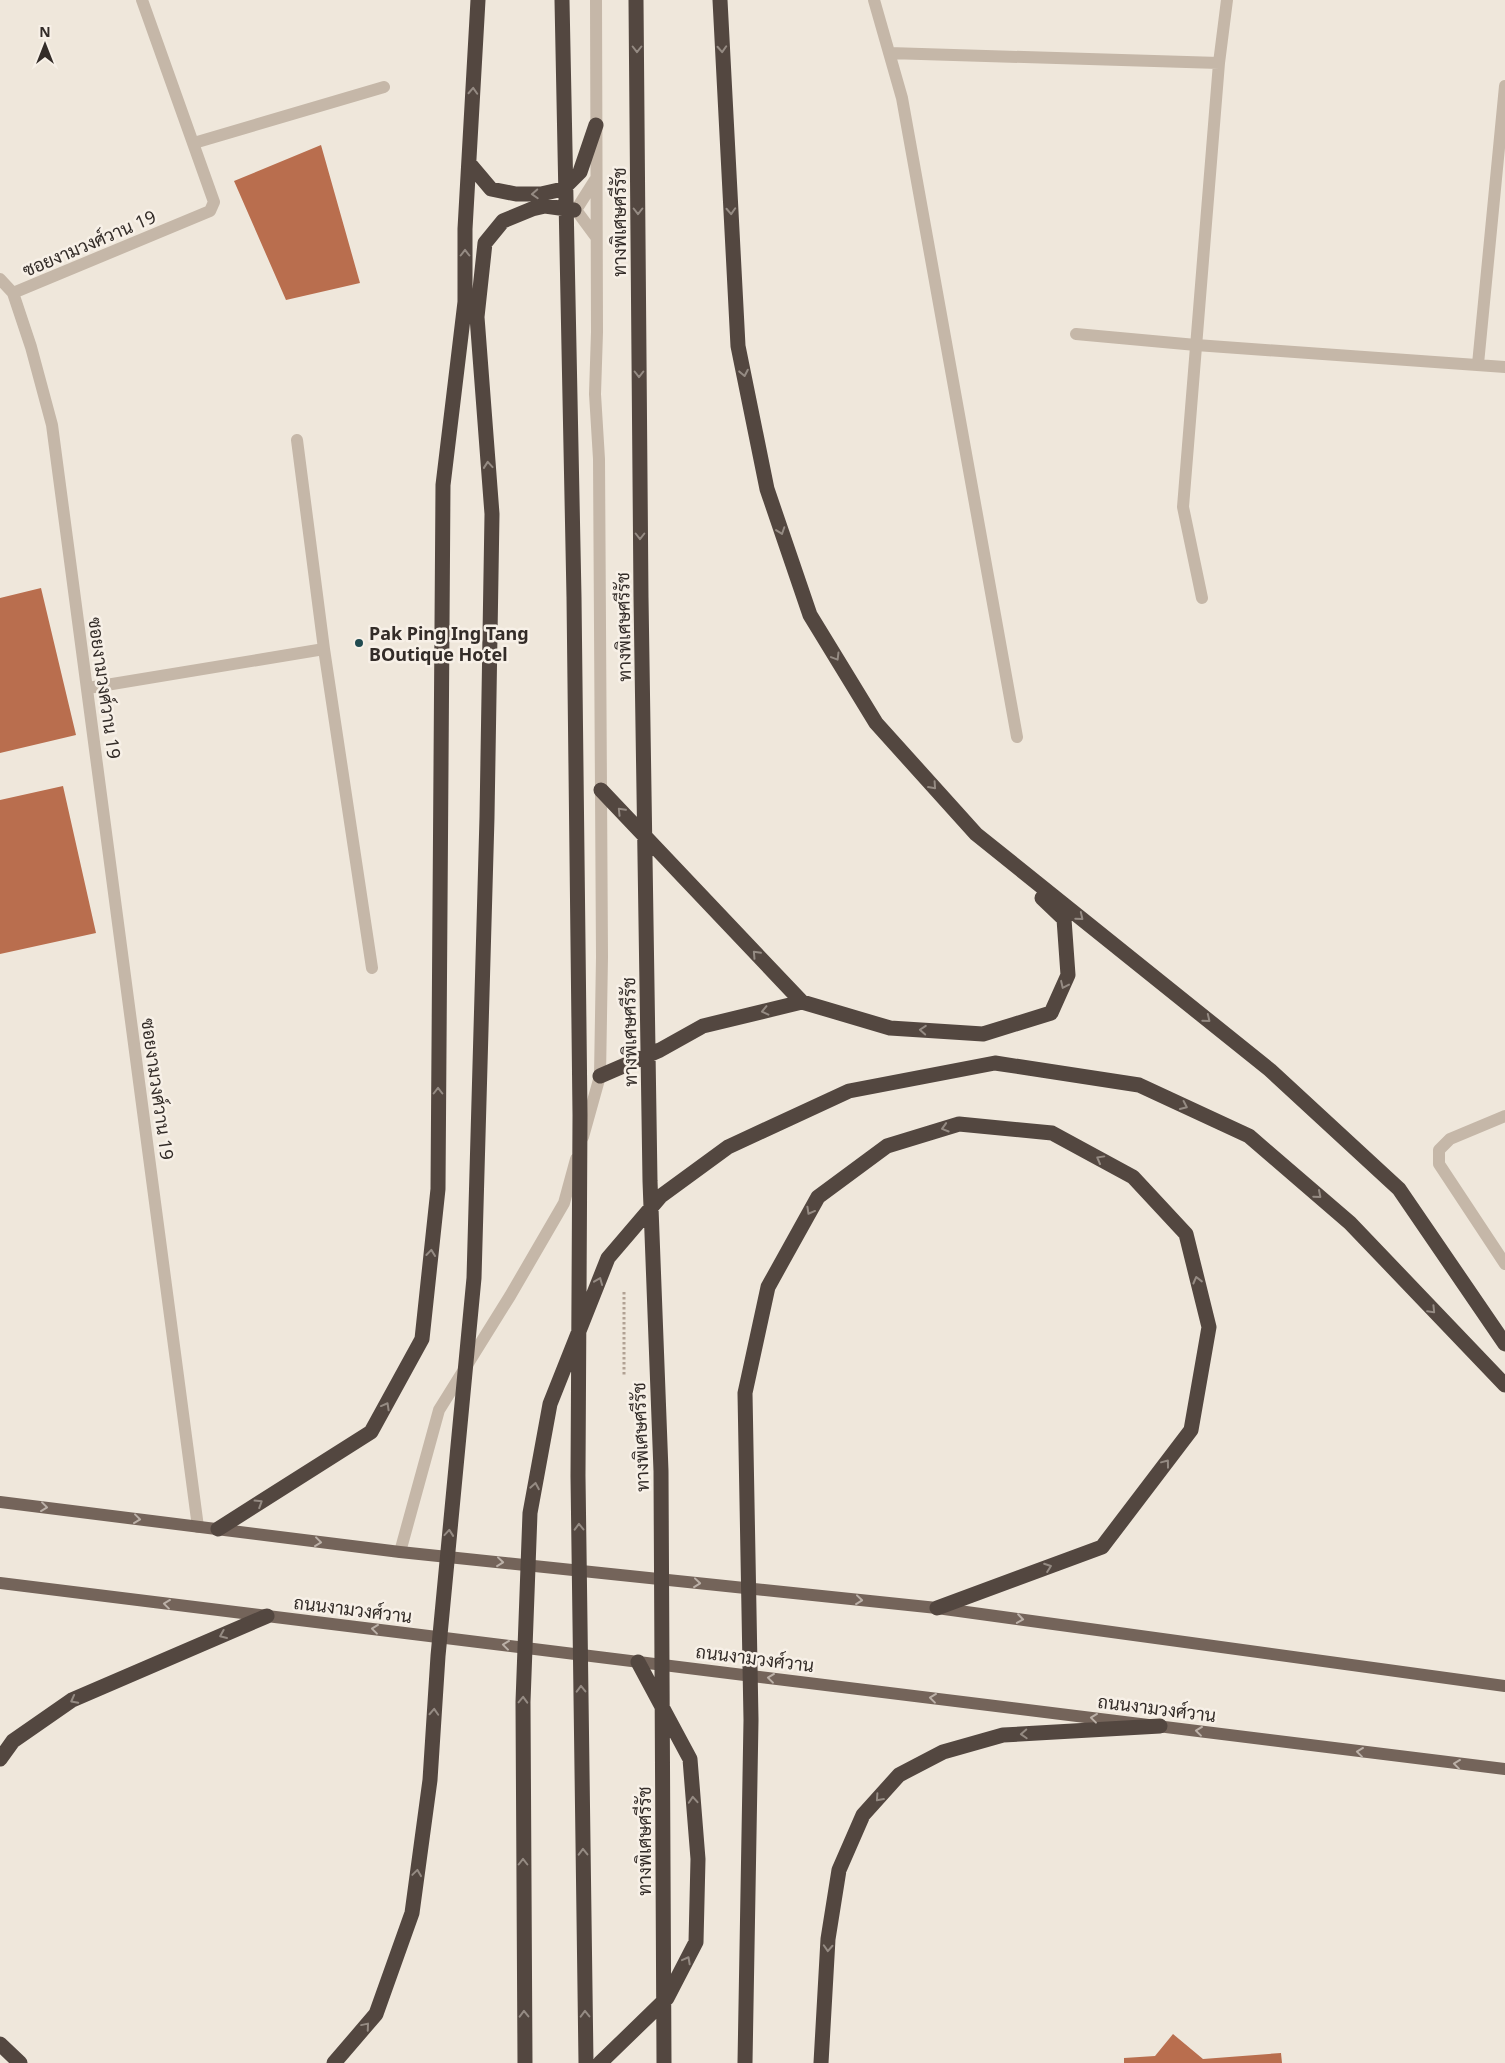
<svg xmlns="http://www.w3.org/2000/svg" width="1505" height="2063" viewBox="0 0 1505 2063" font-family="'Noto Sans',Sarabun,sans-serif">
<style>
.building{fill:#b96e4e}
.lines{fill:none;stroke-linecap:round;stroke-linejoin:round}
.path{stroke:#b1a193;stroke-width:3;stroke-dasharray:2.5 2.5;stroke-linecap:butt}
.minor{stroke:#c5b7a8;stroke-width:12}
.major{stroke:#74645a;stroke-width:12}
.highway{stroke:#534740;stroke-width:15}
.oneway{stroke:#958b83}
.oneway2{stroke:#bcb1a8}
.poi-dot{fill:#214b50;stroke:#f7f0e7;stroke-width:2}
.labels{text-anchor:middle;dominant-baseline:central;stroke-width:5;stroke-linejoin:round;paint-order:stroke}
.street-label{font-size:18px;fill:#332c28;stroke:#f7f0e7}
.poi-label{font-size:18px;font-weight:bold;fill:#332c28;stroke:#f7f0e7;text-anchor:start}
</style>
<rect width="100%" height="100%" fill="#efe7db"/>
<!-- building -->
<path class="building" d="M321,145L360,283L286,300L234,181Z
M41,588L76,735L0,753V598Z
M63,786L96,933L0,954V800Z
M1173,2034L1203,2059L1281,2053L1282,2063H1124V2058L1155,2056Z"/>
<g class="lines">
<!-- path -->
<path class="path" d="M624,1292V1376"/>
<!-- minor -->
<path class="minor" d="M142,0L214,202L210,211L13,293L31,347L52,425L198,1527
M874,0L902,98L1017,737
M889,53L1219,63
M194,143L384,87
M595,180L576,210L596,237
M0,279L13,293
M1076,334L1196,345L1505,367
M1478,364L1505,86
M297,440L324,649L372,968
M1202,598L1183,507L1219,63L1227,0
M88,688L324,649
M1505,1116L1450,1139L1439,1150V1164L1505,1264
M583,1137L600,1076L602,957L599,459L595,394L597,332L596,0
M400,1552L439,1410L510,1296L564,1203L576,1159"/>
<!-- major -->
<path class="major" d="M0,1502L400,1552L937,1608L1505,1686
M0,1583L1505,1769"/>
<!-- highway -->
<path class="highway" d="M562,0L574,597L580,1115L578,1476L586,2063
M636,0L641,597L650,1181L661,1471L664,2063
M720,0L738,346L767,489L810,615L876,723L976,834L1270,1070L1399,1189L1505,1344
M469,163L491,189L516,194H541L563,189L580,172L596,125
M601,790L802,1002
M600,1076L660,1050L703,1026L802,1002L890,1028L983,1034L1051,1013L1068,975L1064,919L1042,898
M218,1529L371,1432L422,1339L438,1189L443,485L465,302V229L478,0
M0,1759L13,1741L72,1700L267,1616
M0,2044L20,2063
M334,2063L376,2014L412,1913L430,1780L438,1656L474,1278L487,817L492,514L477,317L485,243L503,221L532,209L545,206L574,210
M525,2063L523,1702L530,1513L550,1404L608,1258L661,1196L728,1147L849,1091L995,1063L1139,1085L1249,1136L1350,1223L1505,1385
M600,2063L667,1998L696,1942L698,1859L690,1759L638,1662
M745,2063L751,1720L745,1393L768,1287L818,1197L887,1146L959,1124L1052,1133L1133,1177L1186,1234L1209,1327L1191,1430L1102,1547L937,1608
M821,2063L828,1939L839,1870L863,1815L899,1775L943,1752L1003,1735L1160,1726"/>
</g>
<!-- one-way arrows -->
<defs><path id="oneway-chevron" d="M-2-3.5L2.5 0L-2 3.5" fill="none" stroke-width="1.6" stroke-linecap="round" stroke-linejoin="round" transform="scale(1.25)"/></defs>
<g class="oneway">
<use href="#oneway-chevron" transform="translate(637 49) rotate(90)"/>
<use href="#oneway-chevron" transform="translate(722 49) rotate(87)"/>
<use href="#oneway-chevron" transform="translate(473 91) rotate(-87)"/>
<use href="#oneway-chevron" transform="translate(535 194) rotate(177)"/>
<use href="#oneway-chevron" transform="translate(638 211) rotate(90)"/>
<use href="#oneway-chevron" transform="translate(731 211) rotate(87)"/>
<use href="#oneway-chevron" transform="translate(465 253) rotate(-90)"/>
<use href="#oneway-chevron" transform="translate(744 373) rotate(79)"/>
<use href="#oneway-chevron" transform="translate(639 374) rotate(90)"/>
<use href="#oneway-chevron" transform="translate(488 465) rotate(-95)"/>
<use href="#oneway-chevron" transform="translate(781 531) rotate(71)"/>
<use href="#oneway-chevron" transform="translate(640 536) rotate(90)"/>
<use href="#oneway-chevron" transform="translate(836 657) rotate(59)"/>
<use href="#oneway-chevron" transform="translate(933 786) rotate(48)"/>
<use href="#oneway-chevron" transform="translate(621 811) rotate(-134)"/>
<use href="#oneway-chevron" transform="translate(1080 917) rotate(39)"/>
<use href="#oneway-chevron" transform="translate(756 954) rotate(-133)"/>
<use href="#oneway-chevron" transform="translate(1064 985) rotate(115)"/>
<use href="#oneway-chevron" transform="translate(765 1011) rotate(167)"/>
<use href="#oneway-chevron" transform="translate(1207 1019) rotate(39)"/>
<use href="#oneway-chevron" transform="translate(923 1030) rotate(-176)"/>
<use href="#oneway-chevron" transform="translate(438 1091) rotate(-90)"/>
<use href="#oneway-chevron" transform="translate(1184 1106) rotate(25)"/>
<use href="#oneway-chevron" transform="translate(945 1128) rotate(163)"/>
<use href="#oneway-chevron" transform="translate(1100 1159) rotate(-151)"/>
<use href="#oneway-chevron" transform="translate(1318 1195) rotate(41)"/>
<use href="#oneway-chevron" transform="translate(810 1211) rotate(119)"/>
<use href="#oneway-chevron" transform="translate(431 1253) rotate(-84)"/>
<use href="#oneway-chevron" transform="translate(1197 1280) rotate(-104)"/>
<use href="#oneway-chevron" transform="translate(599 1281) rotate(-68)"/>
<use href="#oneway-chevron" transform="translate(1432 1310) rotate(46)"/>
<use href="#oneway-chevron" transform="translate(386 1406) rotate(-61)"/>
<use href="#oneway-chevron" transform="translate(1166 1463) rotate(-53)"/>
<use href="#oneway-chevron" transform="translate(535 1486) rotate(-80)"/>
<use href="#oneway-chevron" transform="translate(259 1503) rotate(-32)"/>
<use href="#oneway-chevron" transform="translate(579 1527) rotate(-91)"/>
<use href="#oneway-chevron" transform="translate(449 1533) rotate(-85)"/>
<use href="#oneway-chevron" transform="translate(1048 1567) rotate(-20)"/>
<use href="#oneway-chevron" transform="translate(223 1635) rotate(157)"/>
<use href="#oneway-chevron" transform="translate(581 1689) rotate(-91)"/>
<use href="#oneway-chevron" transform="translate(74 1700) rotate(152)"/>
<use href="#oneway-chevron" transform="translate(523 1700) rotate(-88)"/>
<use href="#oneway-chevron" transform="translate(434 1712) rotate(-87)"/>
<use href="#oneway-chevron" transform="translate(1024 1734) rotate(177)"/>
<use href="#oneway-chevron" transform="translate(879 1798) rotate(132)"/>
<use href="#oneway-chevron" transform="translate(693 1800) rotate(-94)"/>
<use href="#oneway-chevron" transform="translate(583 1852) rotate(-91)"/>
<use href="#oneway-chevron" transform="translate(523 1862) rotate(-90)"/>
<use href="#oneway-chevron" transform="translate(417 1873) rotate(-82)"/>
<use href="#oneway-chevron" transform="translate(828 1948) rotate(93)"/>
<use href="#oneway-chevron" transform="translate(687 1960) rotate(-62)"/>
<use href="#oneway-chevron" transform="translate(524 2014) rotate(-91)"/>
<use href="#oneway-chevron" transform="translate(585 2014) rotate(-91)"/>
<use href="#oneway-chevron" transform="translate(366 2026) rotate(-50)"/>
</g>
<g class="oneway2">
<use href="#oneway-chevron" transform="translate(44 1507) rotate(7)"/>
<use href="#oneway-chevron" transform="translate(137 1519) rotate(7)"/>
<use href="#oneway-chevron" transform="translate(318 1542) rotate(7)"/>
<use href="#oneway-chevron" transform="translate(500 1562) rotate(6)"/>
<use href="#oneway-chevron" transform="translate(697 1583) rotate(6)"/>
<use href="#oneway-chevron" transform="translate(859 1600) rotate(6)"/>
<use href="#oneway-chevron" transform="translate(167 1604) rotate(-173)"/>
<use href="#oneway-chevron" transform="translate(1020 1619) rotate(8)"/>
<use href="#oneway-chevron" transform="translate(375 1629) rotate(-173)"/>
<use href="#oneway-chevron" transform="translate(506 1645) rotate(-173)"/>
<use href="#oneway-chevron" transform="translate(771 1678) rotate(-173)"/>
<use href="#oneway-chevron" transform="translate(933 1698) rotate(-173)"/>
<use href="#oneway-chevron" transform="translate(1094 1718) rotate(-173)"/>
<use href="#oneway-chevron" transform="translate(1199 1731) rotate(-173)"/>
<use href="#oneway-chevron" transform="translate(1360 1752) rotate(-173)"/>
<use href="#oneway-chevron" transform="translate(1457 1764) rotate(-173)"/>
</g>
<!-- markers -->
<circle class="poi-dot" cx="359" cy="643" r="5"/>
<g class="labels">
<!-- street labels -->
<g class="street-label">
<text transform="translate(619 222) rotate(-90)">ทางพิเศษศรีรัช</text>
<text transform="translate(89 243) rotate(-23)">ซอยงามวงศ์วาน 19</text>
<text transform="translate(623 627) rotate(-91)">ทางพิเศษศรีรัช</text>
<text transform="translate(105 688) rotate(82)">ซอยงามวงศ์วาน 19</text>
<text transform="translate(629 1032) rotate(-91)">ทางพิเศษศรีรัช</text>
<text transform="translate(158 1089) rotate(82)">ซอยงามวงศ์วาน 19</text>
<text transform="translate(640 1437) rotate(-92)">ทางพิเศษศรีรัช</text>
<text transform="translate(353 1609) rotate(7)">ถนนงามวงศ์วาน</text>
<text transform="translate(755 1658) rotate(7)">ถนนงามวงศ์วาน</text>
<text transform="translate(1157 1708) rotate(7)">ถนนงามวงศ์วาน</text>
<text transform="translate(644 1841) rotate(-90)">ทางพิเศษศรีรัช</text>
</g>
<!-- poi labels -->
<g class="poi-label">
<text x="369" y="633">Pak Ping Ing Tang<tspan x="369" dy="21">BOutique Hotel</tspan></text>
</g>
</g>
<!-- north arrow -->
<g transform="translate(45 45)" stroke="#f7f0e7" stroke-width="4" paint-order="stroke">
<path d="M0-4L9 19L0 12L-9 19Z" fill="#332c28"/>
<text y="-8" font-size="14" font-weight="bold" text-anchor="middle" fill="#332c28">N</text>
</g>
</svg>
